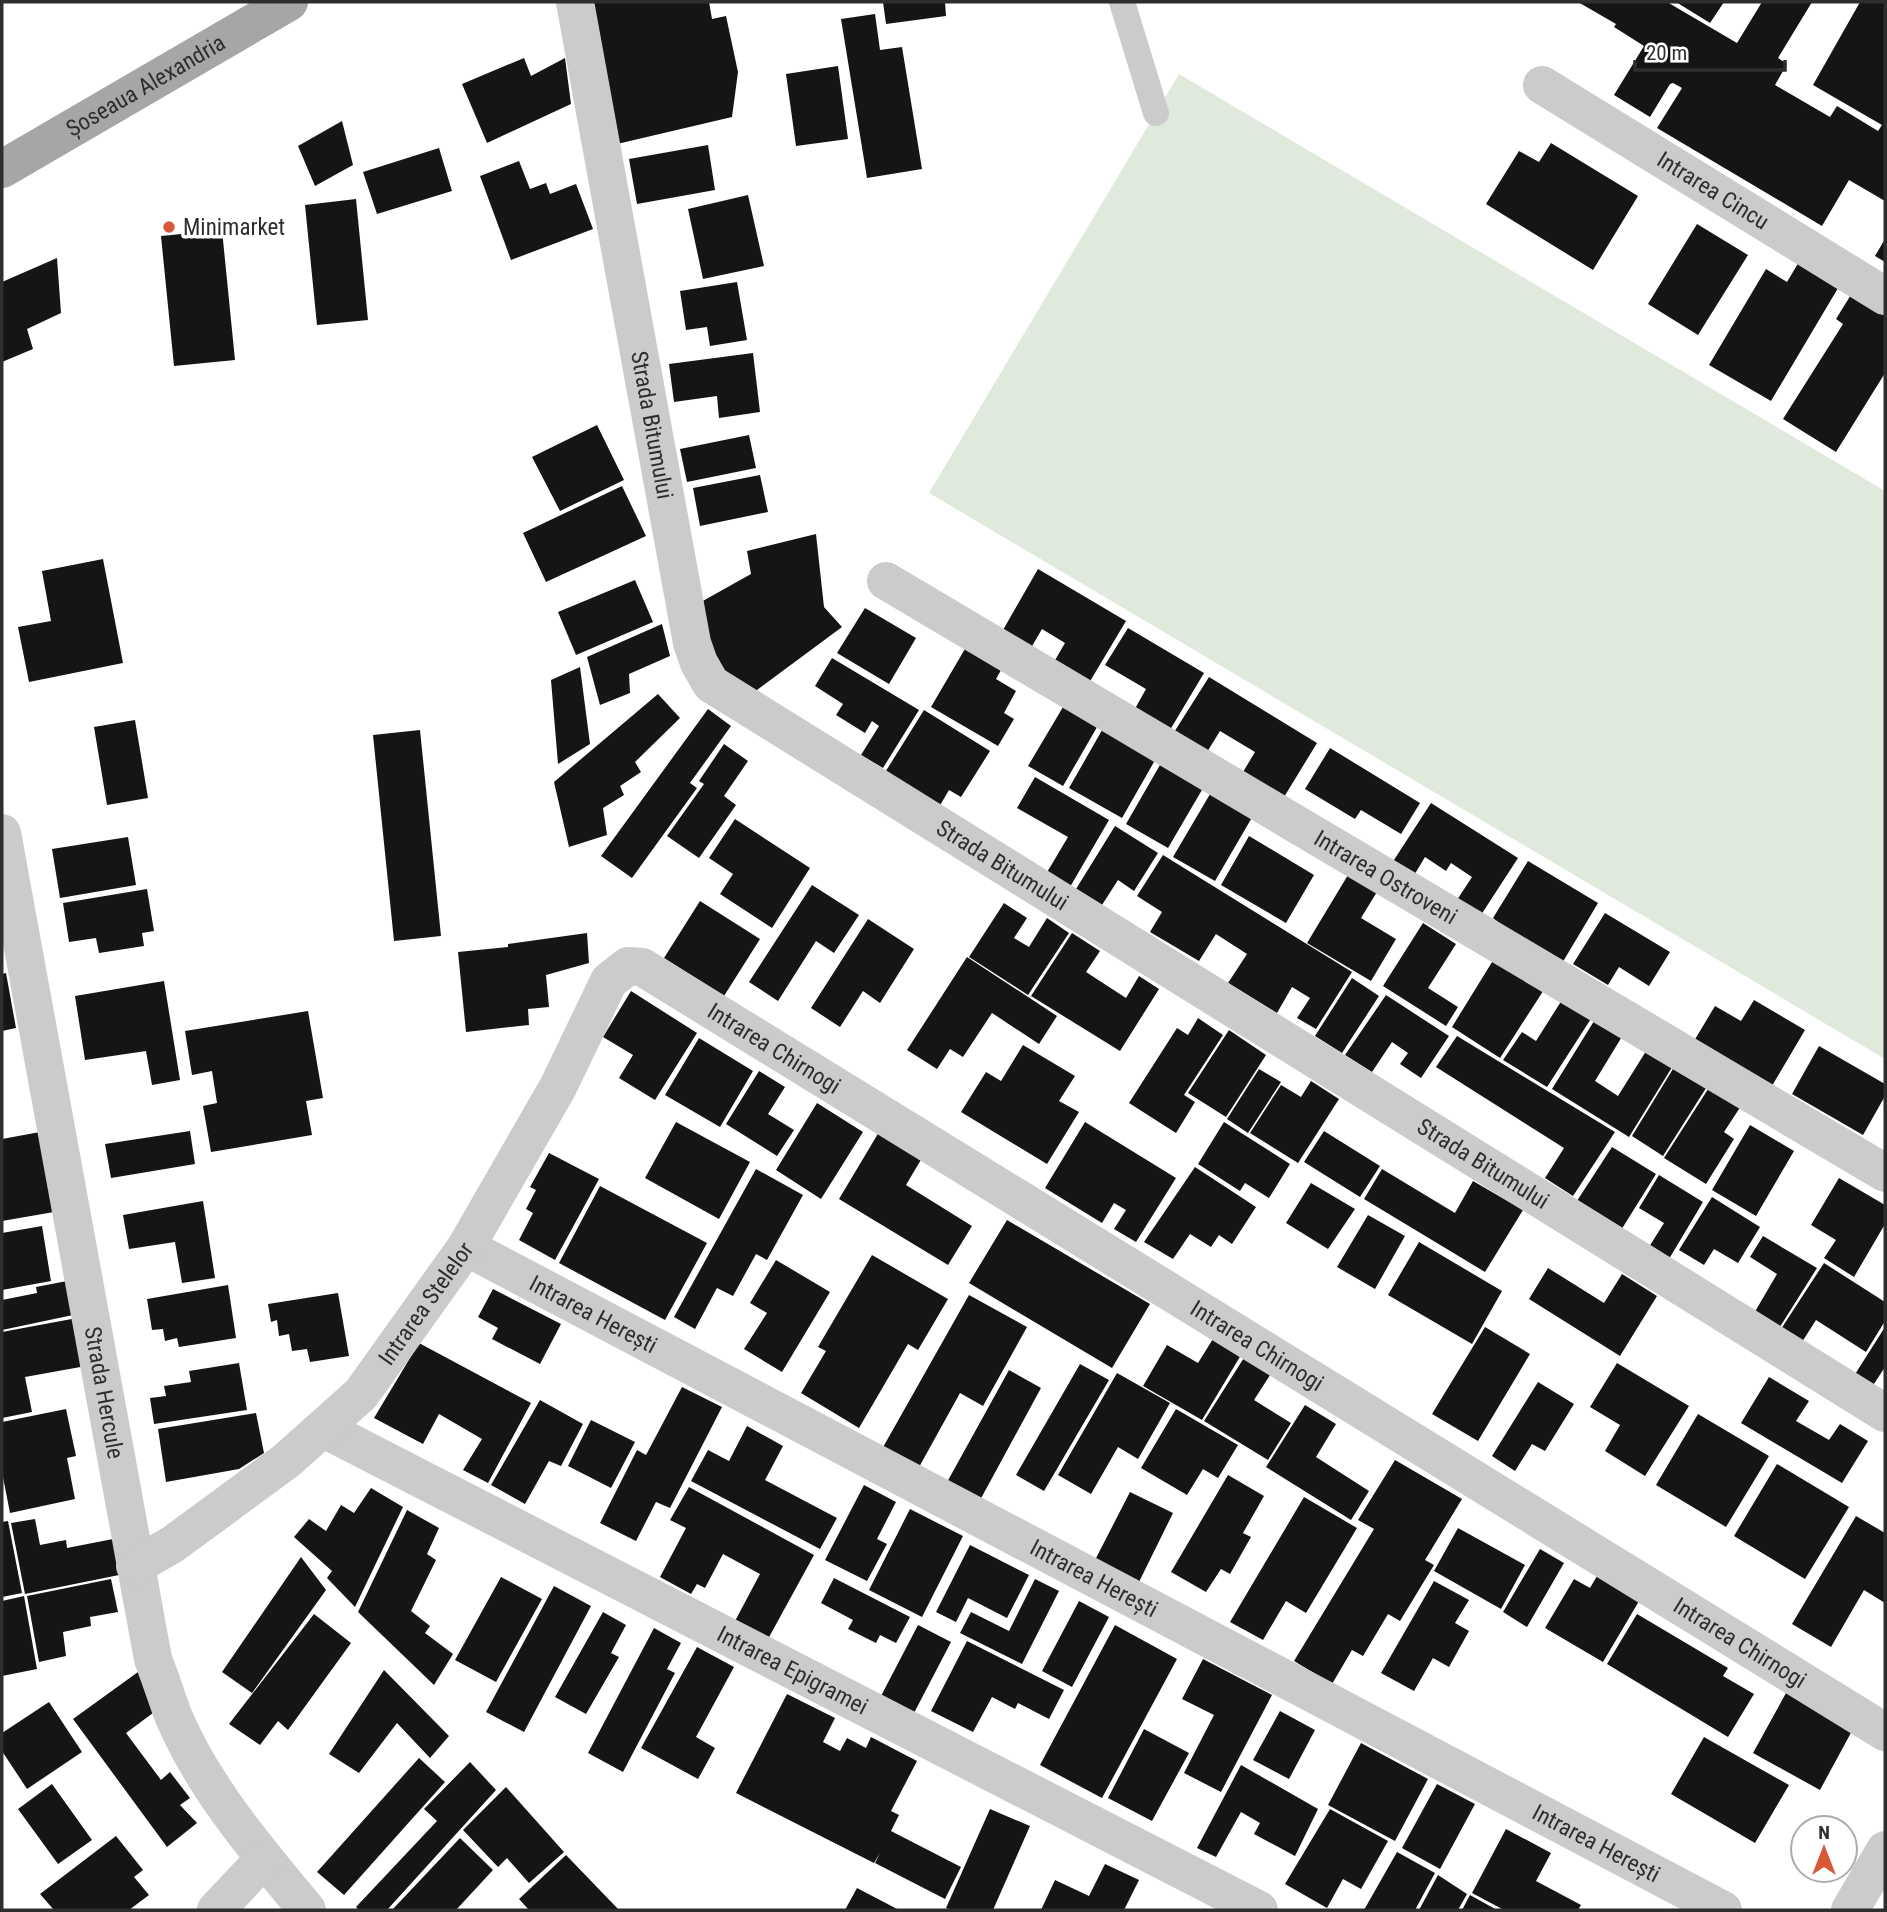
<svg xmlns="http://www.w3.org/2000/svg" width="1887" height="1912" viewBox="0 0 1887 1912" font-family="'Roboto Condensed',sans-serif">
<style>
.green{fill:#e0eadc}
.building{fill:#151515}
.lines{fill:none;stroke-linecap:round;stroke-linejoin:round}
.service{stroke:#cbcbcb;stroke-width:26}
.minor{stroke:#cbcbcb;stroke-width:38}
.tertiary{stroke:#cbcbcb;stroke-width:38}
.primary{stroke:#a6a6a6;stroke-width:38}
.poi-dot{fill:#da583a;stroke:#fff;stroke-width:2.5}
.labels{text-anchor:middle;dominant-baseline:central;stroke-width:7;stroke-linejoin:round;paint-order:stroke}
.street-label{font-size:23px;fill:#2e2e2e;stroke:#fff}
.poi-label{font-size:23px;fill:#2e2e2e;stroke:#fff;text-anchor:start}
</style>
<rect width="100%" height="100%" fill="#fff"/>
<!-- green -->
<path class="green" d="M1179,74L1885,491V1059L929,493Z"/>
<!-- building -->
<path class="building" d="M592,2H709L712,19L726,16L738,72L732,117L617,144Z
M883,2H945L946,16L886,24Z
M1578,2H1667L1737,43L1762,2H1812L1778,58L1787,64L1775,85L1830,117L1837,106L1878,131L1882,125L1813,85L1860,2H1885V201L1849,180L1822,226L1657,128L1682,88L1673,83L1670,84L1650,117L1614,95L1644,46L1614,27L1616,24Z
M1676,2H1724L1710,23Z
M875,14L880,50L902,47L922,169L867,178L841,19Z
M524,58L531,76L565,58L571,104L487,143L462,84Z
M838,66L848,139L796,146L786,74Z
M342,121L353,165L315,186L298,146Z
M1551,143L1638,196L1593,270L1486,204L1519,151L1539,162Z
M708,145L715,190L637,204L629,159Z
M439,148L452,191L377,214L363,172Z
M519,161L530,189L546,183L550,194L576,184L593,229L511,260L480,176Z
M748,195L764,266L703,279L688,209Z
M356,199L368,320L317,325L305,205Z
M1697,224L1748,255L1698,335L1648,304Z
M222,230L235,360L174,366L161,236Z
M1885,239V262L1875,256Z
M1803,255L1844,278L1771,401L1709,365L1766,269L1787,282Z
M57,258L61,313L27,329L33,349L2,362V282Z
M737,282L747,340L710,346L707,327L686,330L680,291Z
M1857,285L1885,302V373L1836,452L1783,419L1843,324L1836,319Z
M753,353L760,412L719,418L717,396L674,402L669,364Z
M597,425L624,480L560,511L532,457Z
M749,435L756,468L687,482L680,449Z
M760,475L768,512L700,526L693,488Z
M622,486L646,536L546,582L523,533Z
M816,534L824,607L842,627L753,693L713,662L701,602L751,574L747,551Z
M103,559L123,663L29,682L18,627L51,621L42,571Z
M1038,569L1126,621L1086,688L1051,667L1065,643L1042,629L1028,653L999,637Z
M635,580L653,622L576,655L558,612Z
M865,608L916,638L889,684L837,653Z
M662,624L670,656L629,674L630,693L600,705L587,657Z
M1128,628L1204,673L1167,735L1132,714L1146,689L1105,665Z
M969,642L1005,663L996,679L1016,691L1004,713L1014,719L998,746L931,707Z
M832,658L919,710L883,768L861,755L879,726L872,721L865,733L836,715L843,704L815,686Z
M580,667L590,744L558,764L551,680Z
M1209,677L1317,743L1281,802L1240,777L1255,752L1220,731L1204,757L1171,737Z
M658,694L680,718L635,762L641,772L620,786L624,795L603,808L607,835L569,847L554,782Z
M1066,702L1100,722L1063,786L1028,766Z
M708,709L731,726L690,783L697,788L632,878L601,856Z
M924,710L990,751L961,797L949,790L939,807L884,774Z
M135,720L148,798L107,805L94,727Z
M1105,725L1158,755L1122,818L1069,788Z
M420,730L441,936L394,941L373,735Z
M724,744L748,761L724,796L736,805L699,858L667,836L704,784L699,781Z
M1330,748L1420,803L1401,834L1361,810L1355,819L1305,789Z
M1164,758L1206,783L1168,848L1126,824Z
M1035,777L1109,820L1070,887L1046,874L1068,837L1017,808Z
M1213,789L1254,814L1215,881L1173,857Z
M1431,803L1518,858L1479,918L1455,903L1472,877L1451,863L1446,871L1425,857L1413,877L1392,863Z
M735,819L810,868L772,928L720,894L733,874L709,858Z
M1115,826L1158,853L1134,891L1118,880L1102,905L1076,889Z
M1249,836L1314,875L1286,923L1221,885Z
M128,837L136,885L60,898L52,849Z
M1163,855L1352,972L1316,1029L1297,1018L1310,998L1292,987L1277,1013L1228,983L1247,954L1216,934L1199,961L1150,932L1162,912L1137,896Z
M1528,861L1598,903L1558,970L1493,918Z
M1351,870L1380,887L1361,918L1396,939L1371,981L1307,943Z
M812,885L859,915L834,953L816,941L778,1001L749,982Z
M147,889L154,931L142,933L144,946L99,953L96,938L69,942L63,903Z
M700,901L760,939L724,996L664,958Z
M1004,903L1027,918L1014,938L1029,947L1047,918L1069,933L1028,995L969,957Z
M1605,913L1670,952L1649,986L1619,967L1608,985L1573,964Z
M868,919L914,949L880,1003L863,991L840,1027L811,1008Z
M1423,923L1456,944L1428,988L1458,1007L1446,1026L1383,986Z
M587,933L589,963L546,975L549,1007L528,1009L529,1025L466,1032L458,952L508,947V944Z
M1072,933L1100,951L1086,972L1126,998L1139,976L1159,989L1120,1051L1031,996Z
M1497,954L1547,985L1500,1058L1452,1027Z
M967,957L1057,1016L1039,1044L992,1013L963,1057L950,1049L937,1069L907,1050Z
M6,973L16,1028L2,1031V974Z
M1352,978L1379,996L1342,1053L1315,1036Z
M164,981L180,1080L152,1085L146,1051L85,1060L75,996Z
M631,991L697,1033L655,1100L619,1078L633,1055L603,1037Z
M1567,992L1596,1011L1547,1087L1503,1060L1522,1032L1536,1041Z
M1386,995L1449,1036L1421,1078L1400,1064L1408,1053L1392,1042L1372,1072L1345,1055Z
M1754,1000L1805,1030L1769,1091L1691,1046L1715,1006L1741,1021Z
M308,1011L323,1098L306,1101L312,1135L211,1152L203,1106L217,1103L212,1071L192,1075L185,1031Z
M1599,1013L1626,1030L1595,1081L1618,1096L1648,1048L1674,1064L1629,1137L1552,1089Z
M1198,1018L1223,1035L1184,1095L1195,1102L1176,1133L1129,1103L1177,1028L1188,1035Z
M1229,1030L1266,1055L1226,1117L1188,1093Z
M1457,1036L1615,1132L1573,1196L1545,1178L1564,1148L1436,1067Z
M699,1038L753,1071L720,1127L665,1095Z
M1023,1045L1075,1076L1059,1101L1079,1112L1047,1164L961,1112L986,1072L1001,1081Z
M1819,1046L1885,1084V1096L1863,1135L1792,1094Z
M1676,1064L1708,1085L1663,1156L1632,1136Z
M1259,1069L1281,1082L1248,1133L1227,1119Z
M759,1071L785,1087L768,1114L794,1130L777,1156L726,1124Z
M1311,1081L1339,1099L1298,1163L1250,1133L1281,1085L1301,1097Z
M1710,1086L1741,1106L1724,1132L1734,1139L1706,1184L1664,1158Z
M817,1103L863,1132L821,1199L776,1170Z
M676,1122L750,1162L719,1219L645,1178Z
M1085,1122L1176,1178L1136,1242L1114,1229L1126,1210L1114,1203L1102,1223L1045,1188Z
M1224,1122L1290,1164L1269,1198L1245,1183L1240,1191L1198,1164Z
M1750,1125L1794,1151L1756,1216L1712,1190Z
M190,1131L195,1164L111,1178L105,1144Z
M1324,1131L1380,1166L1360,1197L1304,1162Z
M40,1132L54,1212L2,1221V1139Z
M879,1132L922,1158L906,1185L972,1226L948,1265L839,1199Z
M1612,1147L1656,1174L1618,1235L1573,1207Z
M549,1153L599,1179L555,1260L519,1240L533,1213L526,1209L536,1190L530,1187Z
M1195,1167L1256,1207L1232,1244L1219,1235L1211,1247L1190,1234L1173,1259L1144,1242Z
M756,1169L803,1195L767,1260L756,1254L733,1296L717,1288L695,1329L674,1317Z
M1382,1169L1455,1213L1473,1181L1523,1210L1485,1272L1364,1199Z
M1659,1175L1703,1202L1669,1259L1649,1247L1664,1223L1639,1208Z
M1839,1178L1885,1205V1224L1854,1277L1824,1258L1836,1240L1811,1225Z
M1311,1183L1355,1209L1328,1249L1286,1223Z
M600,1186L707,1243L665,1320L559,1263Z
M1712,1197L1760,1227L1738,1263L1714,1249L1704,1265L1679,1250Z
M203,1201L215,1278L182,1283L175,1242L129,1249L123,1215Z
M1368,1215L1405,1236L1375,1289L1337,1267Z
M1007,1220L1150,1304L1112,1368L969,1283Z
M42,1226L51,1281L2,1290V1233Z
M1763,1236L1817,1268L1778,1330L1753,1315L1777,1274L1750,1257Z
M1419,1242L1502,1291L1472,1344L1388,1295Z
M872,1255L948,1299L918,1350L908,1344L859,1428L801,1393L826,1351L818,1347Z
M776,1260L830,1292L782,1372L744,1349L767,1313L750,1303Z
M1824,1263L1885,1302V1321L1866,1352L1816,1320L1802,1342L1781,1329Z
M1548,1268L1604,1303L1622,1274L1657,1296L1620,1356L1529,1299Z
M67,1281L73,1315L2,1330V1300L37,1293L36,1287Z
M228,1285L236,1338L179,1347L177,1338L165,1341L163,1329L152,1330L147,1299Z
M493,1289L561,1324L540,1364L492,1339L498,1328L478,1317Z
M338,1293L349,1356L310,1362L307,1349L292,1351L289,1334L279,1336L277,1320L271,1322L268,1304Z
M969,1295L1027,1327L983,1406L960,1393L918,1469L882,1449Z
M77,1318L86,1366L25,1377L32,1412L2,1418V1332Z
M1485,1327L1530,1354L1478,1441L1432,1414Z
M1885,1327V1367L1870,1390L1852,1379Z
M1216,1334L1244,1350L1202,1420L1143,1386L1167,1345L1198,1363Z
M419,1343L531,1403L488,1483L463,1470L482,1439L439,1414L423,1444L374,1418Z
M1247,1353L1274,1369L1254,1400L1291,1423L1268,1460L1204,1421Z
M239,1363L247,1410L154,1424L150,1398L166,1396L164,1386L191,1382L189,1371Z
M1617,1363L1689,1406L1645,1476L1605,1451L1620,1425L1590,1407Z
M1080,1364L1109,1380L1044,1491L1016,1475Z
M1009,1370L1041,1388L979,1502L946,1484Z
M1117,1373L1170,1403L1138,1459L1118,1447L1091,1494L1058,1475Z
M1769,1377L1809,1401L1796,1421L1829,1440L1840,1424L1868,1441L1842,1483L1741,1423Z
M1538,1382L1574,1404L1545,1451L1532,1444L1515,1471L1492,1456Z
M682,1387L722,1407L670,1508L656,1502L636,1541L600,1523L637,1450L646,1455Z
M540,1400L583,1424L561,1466L549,1461L525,1504L491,1485Z
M1305,1405L1336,1424L1316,1457L1369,1491L1351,1520L1266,1467Z
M66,1409L76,1456L67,1458L75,1499L10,1513L2,1472V1422Z
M1176,1409L1238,1445L1218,1478L1203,1469L1187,1495L1141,1468Z
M256,1413L264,1453L239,1469L166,1482L158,1429Z
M1698,1414L1769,1456L1726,1527L1656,1485Z
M591,1420L635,1442L611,1488L568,1466Z
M747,1426L783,1446L765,1480L837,1518L820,1549L691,1481L708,1450L729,1461Z
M1395,1460L1462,1499L1425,1560L1434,1565L1400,1621L1388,1614L1363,1656L1352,1650L1332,1684L1294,1661L1374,1529L1358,1520Z
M1777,1464L1849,1507L1805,1579L1734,1536Z
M1228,1475L1264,1496L1243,1533L1251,1537L1230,1574L1221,1569L1206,1592L1171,1572Z
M864,1485L896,1502L877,1539L887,1544L867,1581L825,1560Z
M689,1487L814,1555L768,1639L735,1621L760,1574L723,1554L705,1588L697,1584L691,1594L660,1577L686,1528L670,1520Z
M371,1488L403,1507L355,1607L327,1578L332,1571L294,1537L309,1519L326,1531L341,1505L354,1513Z
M1130,1492L1173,1513L1138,1584L1094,1562Z
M1304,1497L1357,1528L1306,1613L1286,1601L1263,1640L1230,1622Z
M910,1509L963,1536L922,1617L869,1590Z
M407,1510L439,1528L427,1554L436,1560L411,1611L430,1626L425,1633L453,1654L434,1685L358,1612Z
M1856,1516L1885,1533V1603L1864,1590L1831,1647L1792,1624Z
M35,1519L40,1545L66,1540L67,1548L113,1539L119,1575L25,1594L11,1523Z
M8,1521L22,1593L2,1597V1522Z
M1458,1528L1525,1565L1501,1609L1434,1571Z
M970,1545L1029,1575L1007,1618L968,1598L956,1622L936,1612Z
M1540,1549L1564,1563L1527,1627L1503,1612Z
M301,1557L326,1590L252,1693L222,1672Z
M1600,1571L1642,1596L1603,1662L1545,1628L1574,1579L1590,1588Z
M501,1577L542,1599L496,1682L455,1660Z
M834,1578L910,1617L896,1643L880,1635L876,1643L848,1629L853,1620L821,1603Z
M111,1579L118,1612L90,1617L91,1626L63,1632L66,1656L39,1662L27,1596Z
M1035,1579L1059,1591L1022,1664L960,1633L971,1612L1009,1631Z
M1434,1581L1469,1600L1455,1623L1469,1631L1449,1667L1433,1658L1414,1691L1381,1673Z
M554,1586L591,1606L524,1732L486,1712Z
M24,1596L37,1669L2,1676V1601Z
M1079,1601L1109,1617L1072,1687L1042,1671Z
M603,1612L626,1625L611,1653L619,1657L586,1714L555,1697Z
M314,1614L351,1643L288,1730L278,1721L260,1745L229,1724Z
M1637,1614L1728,1668L1723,1676L1754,1694L1728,1737L1607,1664Z
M918,1625L951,1642L914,1713L881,1696Z
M1115,1625L1177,1659L1102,1798L1040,1765Z
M654,1628L681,1643L667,1669L675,1673L623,1772L588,1753Z
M967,1641L1064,1690L1049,1719L1018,1703L1015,1709L992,1697L973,1732L931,1711Z
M697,1647L734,1667L696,1737L715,1748L698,1779L641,1748Z
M1203,1659L1272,1695L1221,1792L1184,1773L1214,1715L1182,1699Z
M384,1670L449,1736L430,1758L397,1723L359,1773L329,1754Z
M138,1672L157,1710L126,1733L161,1780L170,1772L190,1798L180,1805L197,1823L167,1847L73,1719Z
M1786,1693L1853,1729L1820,1790L1753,1753Z
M787,1694L835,1718L823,1742L840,1751L847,1738L866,1748L871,1737L917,1761L891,1811L899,1815L891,1831L961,1867L945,1899L875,1863L880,1853L874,1863L736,1793Z
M49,1702L82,1752L27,1789L2,1751V1733Z
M1280,1711L1315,1730L1289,1779L1253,1760Z
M1144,1729L1189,1753L1152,1821L1108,1798Z
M1704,1737L1789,1785L1755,1843L1671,1794Z
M1361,1743L1428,1779L1395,1841L1328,1805Z
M419,1758L445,1782L344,1895L317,1872Z
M470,1762L496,1790L387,1910H359L356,1907L437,1821L424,1809Z
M1241,1765L1318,1809L1295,1856L1254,1834L1260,1823L1241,1812L1216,1857L1197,1848Z
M52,1784L92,1840L58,1864L18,1809Z
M1437,1784L1475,1804L1440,1869L1402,1848Z
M506,1787L564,1852L529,1883L507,1858L498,1867L463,1830Z
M990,1809L1030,1826L993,1910H952L946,1908Z
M1330,1809L1388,1841L1361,1889L1343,1879L1327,1908L1285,1884Z
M1506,1829L1551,1853L1536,1881L1581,1905L1578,1910H1504L1472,1893Z
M116,1836L143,1870L134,1877L149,1895L129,1910H54L40,1894Z
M460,1838L493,1870L456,1910H392Z
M1397,1852L1435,1873L1415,1910H1364Z
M566,1855L619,1910H529L519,1899Z
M1105,1864L1139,1880L1124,1910H1041L1055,1880L1089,1896Z
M1438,1875L1467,1894L1458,1910H1419Z
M857,1888L899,1910H845Z
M1470,1895L1497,1910H1462Z"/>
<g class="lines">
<!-- service -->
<path class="service" d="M1122,2L1156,113"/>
<!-- minor -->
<g class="minor">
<path id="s1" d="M575,2L692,643L699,663L711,684L1885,1413"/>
<path id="s2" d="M1542,85L1885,296"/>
<path id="s3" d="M886,581L1885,1173"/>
<path id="s4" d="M2,833L153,1659C160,1677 166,1696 173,1715C203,1787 258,1851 307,1910"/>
<path id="s5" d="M466,1247L1723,1910"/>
<path id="s6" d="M324,1429L1259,1910"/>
<path id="s7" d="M135,1566L173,1544L286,1461L361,1394L466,1247L558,1087L609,981L628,966L642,967L1885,1732"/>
<path d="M216,1910L264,1859"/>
</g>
<!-- tertiary -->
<path class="tertiary" d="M1850,1910L1885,1850"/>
<!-- primary -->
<path class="primary" id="s8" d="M2,169L289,2"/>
</g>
<!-- markers -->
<circle class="poi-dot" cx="169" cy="227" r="7"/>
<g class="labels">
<!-- street labels -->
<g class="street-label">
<text stroke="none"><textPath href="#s8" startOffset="166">Șoseaua Alexandria</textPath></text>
<text stroke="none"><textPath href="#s2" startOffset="201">Intrarea Cincu</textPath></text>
<text stroke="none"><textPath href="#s1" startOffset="430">Strada Bitumului</textPath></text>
<text stroke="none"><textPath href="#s1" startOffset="1040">Strada Bitumului</textPath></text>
<text stroke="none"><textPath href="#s3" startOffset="581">Intrarea Ostroveni</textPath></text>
<text stroke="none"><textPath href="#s7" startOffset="961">Intrarea Chirnogi</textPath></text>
<text stroke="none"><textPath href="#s1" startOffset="1606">Strada Bitumului</textPath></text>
<text stroke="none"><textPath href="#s7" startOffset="396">Intrarea Stelelor</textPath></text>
<text stroke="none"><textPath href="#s5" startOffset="144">Intrarea Herești</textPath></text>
<text stroke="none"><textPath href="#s7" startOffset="1528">Intrarea Chirnogi</textPath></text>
<text stroke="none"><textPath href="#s4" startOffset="569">Strada Hercule</textPath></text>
<text stroke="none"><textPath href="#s5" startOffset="710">Intrarea Herești</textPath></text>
<text stroke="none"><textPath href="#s7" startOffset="2095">Intrarea Chirnogi</textPath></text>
<text stroke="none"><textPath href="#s6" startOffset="527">Intrarea Epigramei</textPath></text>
<text stroke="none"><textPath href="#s5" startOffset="1278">Intrarea Herești</textPath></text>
</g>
<!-- poi labels -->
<g class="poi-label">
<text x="183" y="227">Minimarket</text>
</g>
</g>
<!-- border -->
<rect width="1887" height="1912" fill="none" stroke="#2e2e2e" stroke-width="7"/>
<!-- north arrow -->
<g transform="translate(1824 1849)"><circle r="33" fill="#ffffff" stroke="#ababab" stroke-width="2"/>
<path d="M0-5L12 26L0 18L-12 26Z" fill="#da583a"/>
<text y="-10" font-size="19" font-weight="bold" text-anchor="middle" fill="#2e2e2e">N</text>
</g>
<!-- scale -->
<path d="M1635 60v10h150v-10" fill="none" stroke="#2e2e2e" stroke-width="3.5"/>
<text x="1646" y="60" font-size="21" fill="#2e2e2e" stroke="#ffffff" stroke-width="5" paint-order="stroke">20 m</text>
</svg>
